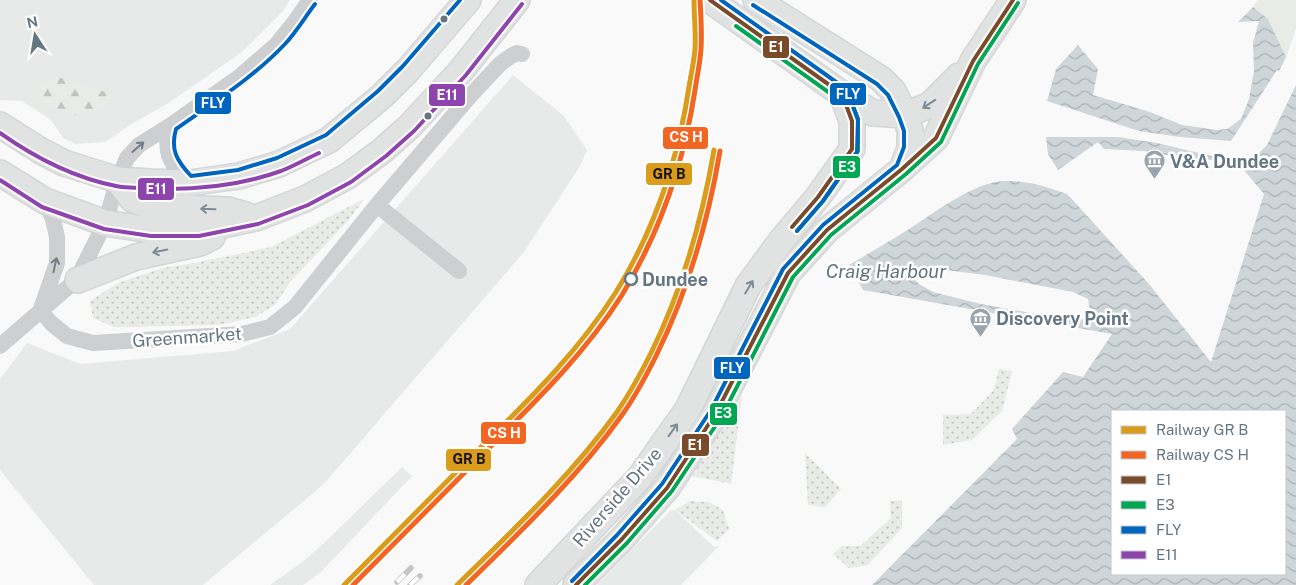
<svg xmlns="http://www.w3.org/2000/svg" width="1296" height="585" viewBox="0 0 1296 585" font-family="'Public Sans',sans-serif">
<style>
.built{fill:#e8e9e9}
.grass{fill:url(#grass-dots)}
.forest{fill:url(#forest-firs)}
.garden{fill:#e8ebe6}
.water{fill:url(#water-waves);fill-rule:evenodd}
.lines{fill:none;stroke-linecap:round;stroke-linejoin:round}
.primary-casing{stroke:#d5d6d7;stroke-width:28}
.street{stroke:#cecfd0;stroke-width:16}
.primary{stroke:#e1e2e2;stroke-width:25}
.rail-casing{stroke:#c3c5c6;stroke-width:5.5}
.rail{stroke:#fff;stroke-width:4;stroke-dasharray:11;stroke-linecap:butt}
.bus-1-casing{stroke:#fff;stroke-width:8}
.bus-2-casing{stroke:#fff;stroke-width:8}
.bus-3-casing{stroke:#fff;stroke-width:8}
.bus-4-casing{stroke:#fff;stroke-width:8}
.bus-1{stroke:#7a4b2a;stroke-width:4}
.bus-2{stroke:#00a651;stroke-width:4}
.bus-3{stroke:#0065bd;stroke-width:4}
.bus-4{stroke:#8e44ad;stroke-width:4}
.rail-1-casing{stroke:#fff;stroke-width:9}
.rail-2-casing{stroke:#fff;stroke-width:9}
.rail-1{stroke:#da9c1a;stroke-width:5}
.rail-2{stroke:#f26522;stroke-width:5}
.oneway{stroke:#7e8c96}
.oneway2{stroke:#707f8b}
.bus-dot{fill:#657683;stroke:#fff;stroke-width:2}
.stop-dot{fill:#fff;stroke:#657683;stroke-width:2.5}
.labels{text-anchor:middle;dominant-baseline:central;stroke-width:5;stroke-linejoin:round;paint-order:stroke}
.poi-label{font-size:18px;font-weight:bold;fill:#657683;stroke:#fff;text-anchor:start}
.stop-label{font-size:18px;font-weight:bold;fill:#657683;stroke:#fff;text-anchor:start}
.street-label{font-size:18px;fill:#657683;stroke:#fff}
.water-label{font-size:19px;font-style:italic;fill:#60757c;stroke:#fff}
.line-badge{stroke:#fff;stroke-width:2}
.badge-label{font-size:14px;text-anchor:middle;font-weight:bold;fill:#fff}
.pale-badge-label{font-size:14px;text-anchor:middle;font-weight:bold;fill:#111}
</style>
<defs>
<pattern id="grass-dots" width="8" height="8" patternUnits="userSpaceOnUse" patternTransform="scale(1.25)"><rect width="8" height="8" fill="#e8ebe6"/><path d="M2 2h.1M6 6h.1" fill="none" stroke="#c0c3c0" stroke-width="1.8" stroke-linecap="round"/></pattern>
<pattern id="forest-firs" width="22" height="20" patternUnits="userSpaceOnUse" patternTransform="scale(1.25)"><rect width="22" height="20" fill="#e8ebe6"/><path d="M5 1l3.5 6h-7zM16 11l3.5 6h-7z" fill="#c0c3c0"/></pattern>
<pattern id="water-waves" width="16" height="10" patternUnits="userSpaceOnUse" patternTransform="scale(1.25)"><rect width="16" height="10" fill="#ced6d9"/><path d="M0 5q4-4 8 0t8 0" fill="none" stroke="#abb2b5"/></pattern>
</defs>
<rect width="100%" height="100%" fill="#f9f9f9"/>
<!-- built -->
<path class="built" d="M0,0H290L283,11L242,52L167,104L133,123L105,142L75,144L63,138L51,120L22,101L0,100Z
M513,75L564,116L587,150L580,166L524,252L323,485L203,585H94L0,470V379L27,343L80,364L233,351L290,329Z
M402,467L412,476L321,572L303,585H270L301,563L324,543Z
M671,510H675L714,547L719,546L681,585H597Z"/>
<!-- grass -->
<path class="grass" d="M364,199L348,221L290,282L275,305L255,317L219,325L114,327L93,318L90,301L118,283L162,268L195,263L271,247Z
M999,369L1012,371L1002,411L972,440L943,445V415L971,414L994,390Z
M742,395L731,484L692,476Z
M805,453L841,489L825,507L808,505Z
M902,500V528L868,565L849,568L833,554L842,546H860L891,518L890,501Z
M690,501L709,502L723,510L729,529L717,541L675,510Z"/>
<!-- forest -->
<path class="forest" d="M55,76L111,94L106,107L76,115L45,104L35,90Z"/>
<!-- garden -->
<path class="garden" d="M1258,0H1296V29L1286,57L1268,19L1253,7Z"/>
<!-- water -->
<path class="water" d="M1253,7L1268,19L1286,57L1279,71L1277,70L1231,141L1180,137L1139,131L1047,101L1056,69L1078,45L1098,69L1093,95L1150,112L1182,125L1217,130L1227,129L1241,119L1249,99L1254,71L1253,43L1259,21L1238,22Z
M1296,85V585H872L1017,439L1012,429L1063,372L1083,377L1112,334L863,290L849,265C869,253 889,242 909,229C936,212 974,181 1007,181C1028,181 1047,187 1067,194L1070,197L1149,284L1211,362L1264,194L1243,169L1267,145ZM938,269L985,275L1073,292L1088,299L1090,310L1084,319L1069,320L981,304L933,292L919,284L909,274L922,270ZM1112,411H1285V574H1112Z
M1046,137H1118L1157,143L1233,161L1190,159L1144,151L1104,149L1098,142L1058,170L1048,154Z"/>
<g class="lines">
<defs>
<path id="primary" d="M710,0L842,94L873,113L905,115L930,105L959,76
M756,0L881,79L893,91L905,115L910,130V148L902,169
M0,125L41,151L64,163L118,180L151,182L189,183L239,176L279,164L329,140L382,96L408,70L468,0
M0,173L45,201L105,223L151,230H199L256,218L305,199L348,176L382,151L409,127L461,71L517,0
M118,180L132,199L154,207L228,210L246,215
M78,280L136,257L200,243L212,237
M538,585L640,477L688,409L748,286L781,241L818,197L852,149V121L842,94
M576,585L622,539L667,488L716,413L788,273L827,230L902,169L936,138L973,61L1013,0"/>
</defs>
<!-- primary casing -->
<use href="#primary" class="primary-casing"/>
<!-- street -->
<path class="street" d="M171,125C162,151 170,164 189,183
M377,205L459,271
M41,309L57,263V237L53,219L45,201
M41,311L51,323L67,336L93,343L242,334L270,327L295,307L377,205L470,96L500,64L511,56L517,53L522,54
M0,346L67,288L78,280L83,267L105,223L118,180L127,158L139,145L171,125L239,77L276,45L293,24L310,0"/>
<!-- primary -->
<use href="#primary" class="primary"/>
<defs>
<path id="rail" d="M397,582L411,568
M410,585L420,576"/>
</defs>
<!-- rail casing -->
<use href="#rail" class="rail-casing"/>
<!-- rail -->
<use href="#rail" class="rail"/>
<defs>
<path id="bus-1" d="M710,0L842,94
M792,227L818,197L852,149V121L842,94
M576,585L622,539L667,488L716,413L788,273L827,230L902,169L936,138L973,61L1013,0"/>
<path id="bus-2" d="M736,26L838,99
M797,231L823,201L858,151V120L848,92
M585,585L627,543L672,491L722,416L793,277L831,235L906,174L941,142L978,64L1018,3"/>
<path id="bus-3" d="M721,0L846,89L858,119L857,152L823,201L797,231
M315,4C305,17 297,31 285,44C254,77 214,102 176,129C170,150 177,161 191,176L238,170L277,158L326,135L378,91L403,66L460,0
M572,581L617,535L662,484L711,410L783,269L823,225L897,165L904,147V131L899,117L888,95L877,84L753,5"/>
<path id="bus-4" d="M0,133C34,157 75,178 116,186C124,188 131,187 139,188C187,191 236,187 281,171C294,166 306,159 319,153
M0,180L42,207L104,229L151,236H199L258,224L308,205L351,182L386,156L414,131L466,75L522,4"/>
</defs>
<!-- bus-1 casing -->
<use href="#bus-1" class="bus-1-casing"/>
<!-- bus-2 casing -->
<use href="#bus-2" class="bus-2-casing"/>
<!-- bus-3 casing -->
<use href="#bus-3" class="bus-3-casing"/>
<!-- bus-4 casing -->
<use href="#bus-4" class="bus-4-casing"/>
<!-- bus-1 -->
<use href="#bus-1" class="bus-1"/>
<!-- bus-2 -->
<use href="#bus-2" class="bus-2"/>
<!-- bus-3 -->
<use href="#bus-3" class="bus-3"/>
<!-- bus-4 -->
<use href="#bus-4" class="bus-4"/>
<defs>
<path id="rail-1" d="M344,585C391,538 438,490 485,443C533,396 580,349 616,292C655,229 678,159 689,87C691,74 694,62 695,49C696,33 694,16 694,0
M457,585C513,530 571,476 617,412C630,393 641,373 651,353C683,288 702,220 714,150"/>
<path id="rail-2" d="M353,585C399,539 445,492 491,446C538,399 586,352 622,295C660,232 684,162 695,90C697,77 700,63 701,49C702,33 701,16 700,0
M466,585C521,531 577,478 622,415C635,397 646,376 656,356C688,291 708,222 720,151"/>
</defs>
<!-- rail-1 casing -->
<use href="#rail-1" class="rail-1-casing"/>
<!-- rail-2 casing -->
<use href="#rail-2" class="rail-2-casing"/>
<!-- rail-1 -->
<use href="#rail-1" class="rail-1"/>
<!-- rail-2 -->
<use href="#rail-2" class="rail-2"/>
</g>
<!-- one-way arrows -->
<defs><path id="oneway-shaft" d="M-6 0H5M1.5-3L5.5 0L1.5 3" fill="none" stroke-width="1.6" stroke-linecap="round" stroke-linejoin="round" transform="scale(1.25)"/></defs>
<g class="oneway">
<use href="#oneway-shaft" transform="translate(929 104) rotate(147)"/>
<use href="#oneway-shaft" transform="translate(208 209) rotate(-178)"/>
<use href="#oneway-shaft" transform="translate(160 251) rotate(169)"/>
<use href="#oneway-shaft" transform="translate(749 287) rotate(-59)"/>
<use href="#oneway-shaft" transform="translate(673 430) rotate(-54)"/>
</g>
<g class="oneway2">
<use href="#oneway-shaft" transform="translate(138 147) rotate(-41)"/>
<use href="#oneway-shaft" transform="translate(55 265) rotate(-78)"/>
</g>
<!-- icons -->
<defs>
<symbol id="museum-pin" viewBox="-11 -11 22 30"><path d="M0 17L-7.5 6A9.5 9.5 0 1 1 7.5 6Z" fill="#99a4ac" stroke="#fff"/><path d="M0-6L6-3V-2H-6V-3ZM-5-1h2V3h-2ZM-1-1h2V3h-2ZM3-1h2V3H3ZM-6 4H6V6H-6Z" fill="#fff"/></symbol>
</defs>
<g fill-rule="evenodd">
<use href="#museum-pin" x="1142" y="148" width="25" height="34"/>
<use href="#museum-pin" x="968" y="306" width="25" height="34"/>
</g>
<!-- markers -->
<g class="bus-dot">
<circle cx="444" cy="19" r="4.5"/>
<circle cx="428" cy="116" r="4.5"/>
</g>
<circle class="stop-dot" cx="631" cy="279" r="6"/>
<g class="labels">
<!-- poi labels -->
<g class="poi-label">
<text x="1170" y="161">V&amp;A Dundee</text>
<text x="996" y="318">Discovery Point</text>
</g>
<!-- stop labels -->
<g class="stop-label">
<text x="642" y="279">Dundee</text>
</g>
<!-- street labels -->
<g class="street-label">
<text transform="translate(187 337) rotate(-4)">Greenmarket</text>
<text transform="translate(617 497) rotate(-49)">Riverside Drive</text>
</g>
<!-- water labels -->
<g class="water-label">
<text x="886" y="271">Craig Harbour</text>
</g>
</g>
<g class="line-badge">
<rect x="762" y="35" width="28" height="24" rx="5" fill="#7a4b2a"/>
<rect x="829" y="82" width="38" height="24" rx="5" fill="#0065bd"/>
<rect x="428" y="83" width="38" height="24" rx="5" fill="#8e44ad"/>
<rect x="194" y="91" width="38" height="24" rx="5" fill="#0065bd"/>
<rect x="662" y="126" width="47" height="24" rx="5" fill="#f26522"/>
<rect x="832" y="155" width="29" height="24" rx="5" fill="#00a651"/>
<rect x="645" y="162" width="48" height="24" rx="5" fill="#da9c1a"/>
<rect x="137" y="177" width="38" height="24" rx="5" fill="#8e44ad"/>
<rect x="713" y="356" width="38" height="24" rx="5" fill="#0065bd"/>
<rect x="709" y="402" width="29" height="24" rx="5" fill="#00a651"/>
<rect x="480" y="421" width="47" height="24" rx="5" fill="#f26522"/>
<rect x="681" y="433" width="29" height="24" rx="5" fill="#7a4b2a"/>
<rect x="445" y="448" width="47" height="24" rx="5" fill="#da9c1a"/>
</g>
<g class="badge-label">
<text x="776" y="52">E1</text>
<text x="848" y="99">FLY</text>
<text x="447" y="100">E11</text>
<text x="213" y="108">FLY</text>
<text x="686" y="142">CS H</text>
<text x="847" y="172">E3</text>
<text x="156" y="194">E11</text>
<text x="732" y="373">FLY</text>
<text x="723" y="418">E3</text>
<text x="504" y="438">CS H</text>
<text x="695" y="450">E1</text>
</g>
<g class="pale-badge-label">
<text x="669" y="179">GR B</text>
<text x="469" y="464">GR B</text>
</g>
<!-- legend -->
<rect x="1111" y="410" width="175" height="165" fill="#ffffff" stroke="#c1c8cd"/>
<rect x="1121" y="426" width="25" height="8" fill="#da9c1a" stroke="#c1c8cd"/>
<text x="1156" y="435" font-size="15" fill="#657683">Railway GR B</text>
<rect x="1121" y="451" width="25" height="8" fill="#f26522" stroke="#c1c8cd"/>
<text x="1156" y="460" font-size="15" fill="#657683">Railway CS H</text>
<rect x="1121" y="476" width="25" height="8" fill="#7a4b2a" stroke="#c1c8cd"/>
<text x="1156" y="485" font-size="15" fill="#657683">E1</text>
<rect x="1121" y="501" width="25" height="8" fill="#00a651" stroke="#c1c8cd"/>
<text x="1156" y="510" font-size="15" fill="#657683">E3</text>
<rect x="1121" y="526" width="25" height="8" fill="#0065bd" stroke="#c1c8cd"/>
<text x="1156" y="535" font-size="15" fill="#657683">FLY</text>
<rect x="1121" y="551" width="25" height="8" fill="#8e44ad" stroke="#c1c8cd"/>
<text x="1156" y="560" font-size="15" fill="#657683">E11</text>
<!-- north arrow -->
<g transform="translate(35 35) rotate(348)" stroke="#ffffff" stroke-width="4" paint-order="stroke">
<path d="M0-4L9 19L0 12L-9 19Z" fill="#657683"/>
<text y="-8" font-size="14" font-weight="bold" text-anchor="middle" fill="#657683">N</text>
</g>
</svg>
